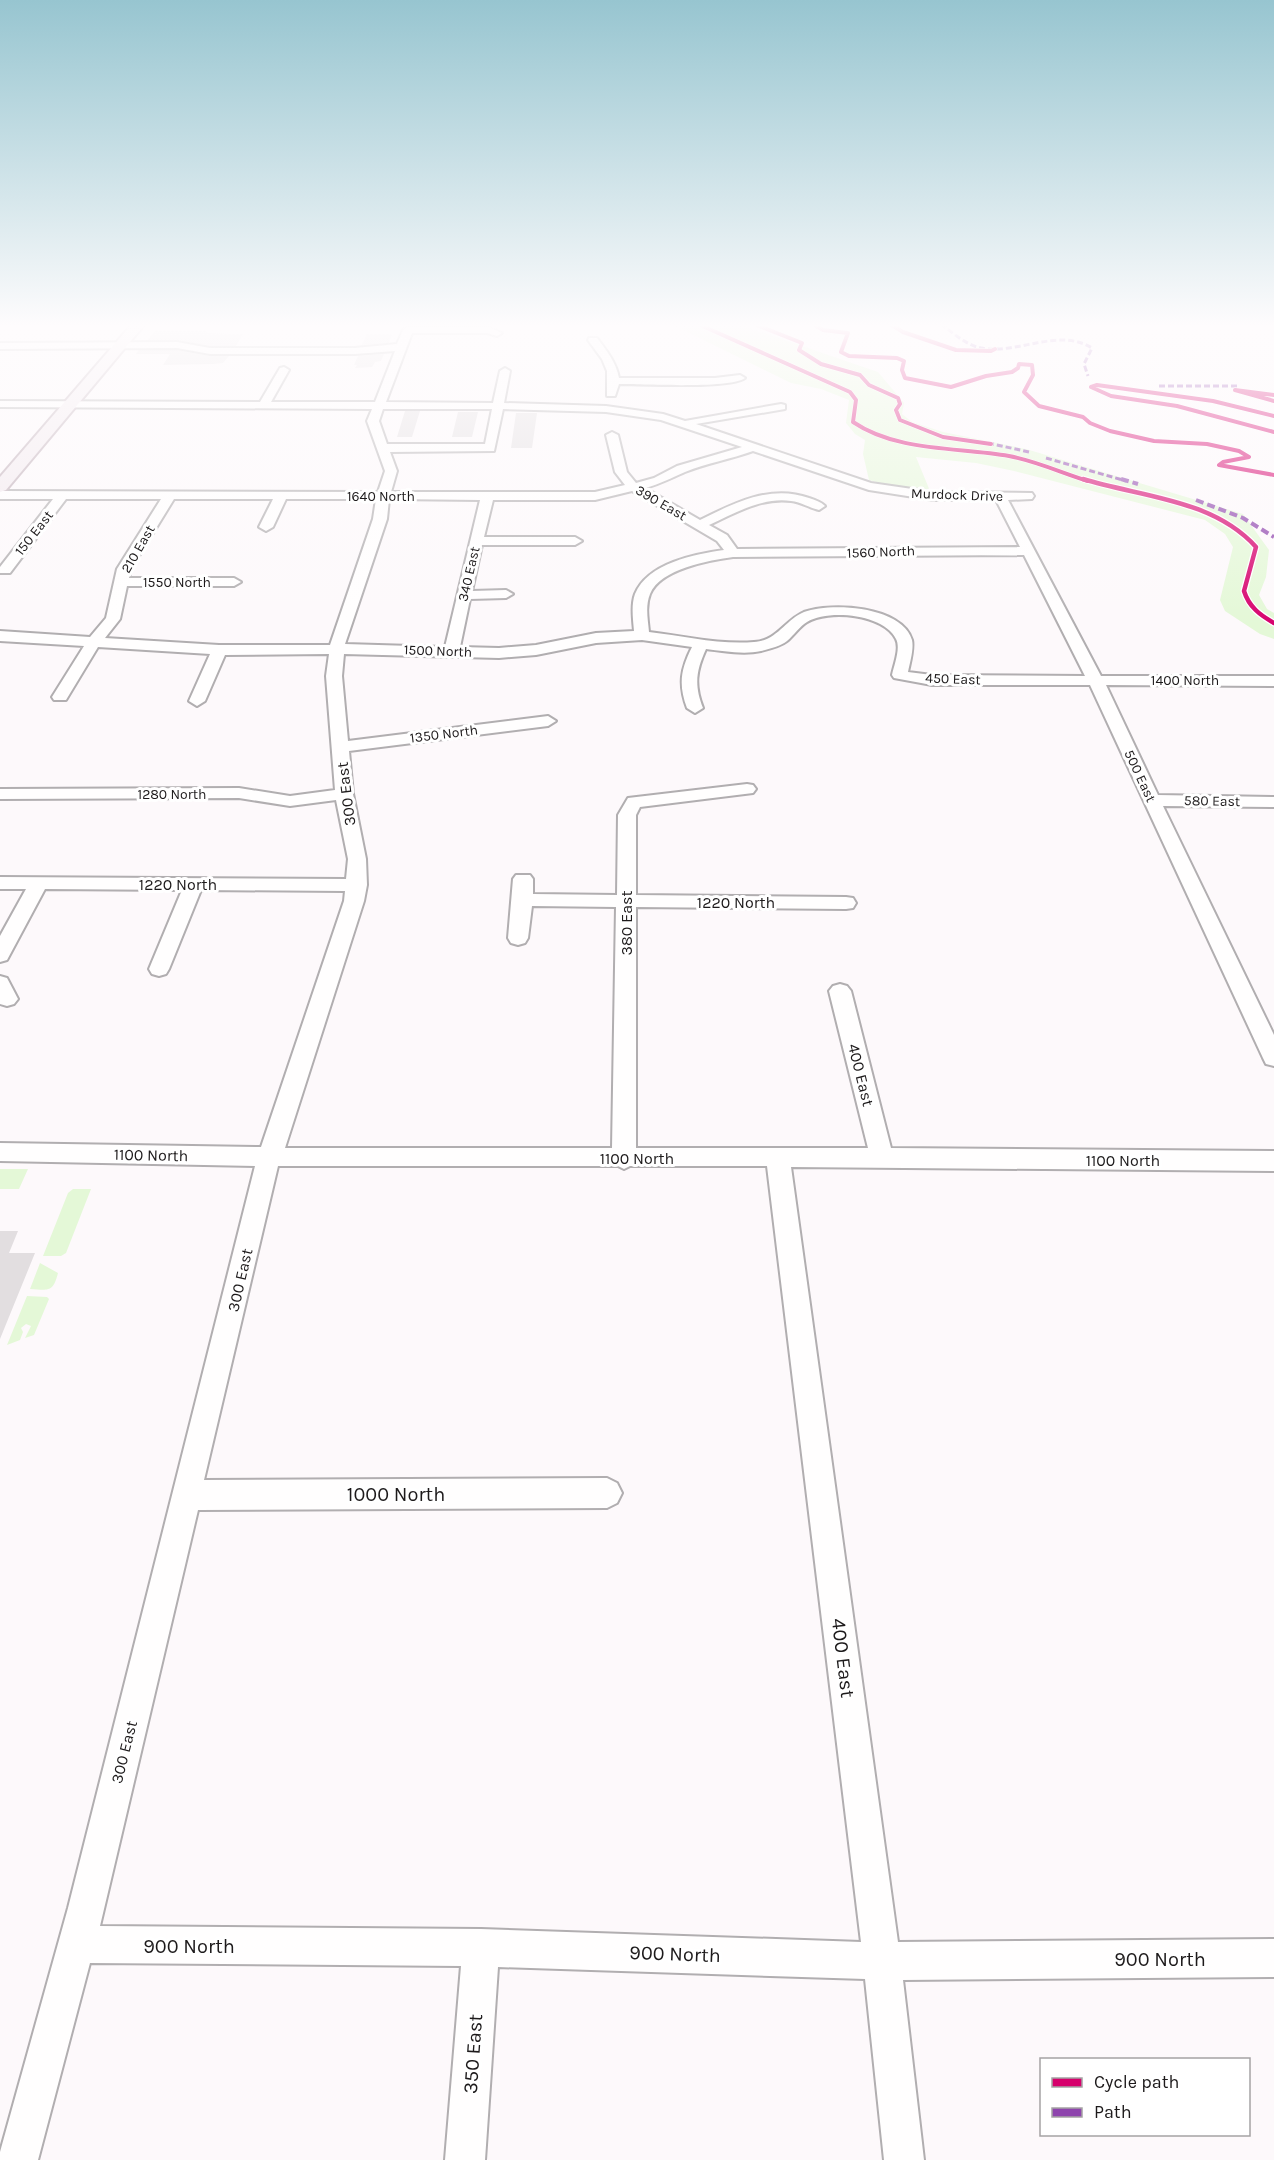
<svg xmlns="http://www.w3.org/2000/svg" width="1274" height="2160" viewBox="0 0 1274 2160" font-family="Karla,sans-serif">
<style>
.green{fill:#e4f8d7}
.building{fill:#e2dee0}
.lines{fill:none;stroke-linecap:round;stroke-linejoin:round}
.minor-casing{stroke:#b1aeb0;stroke-width:4}
.major-casing{stroke:#bdabb5;stroke-width:4}
.minor{fill:#fffefe;fill-rule:evenodd}
.major{fill:#f2e9ee;fill-rule:evenodd}
.quiet-far1{stroke:#8e44ad;stroke-width:3;stroke-dasharray:6 3;stroke-linecap:butt}
.quiet{stroke:#8e44ad;stroke-width:4;stroke-dasharray:8 4;stroke-linecap:butt}
.cycleway-far1-casing{stroke:#fff;stroke-width:5}
.cycleway-casing{stroke:#fff;stroke-width:7}
.cycleway-far1{stroke:#d6006c;stroke-width:4}
.cycleway{stroke:#d6006c;stroke-width:4.5}
.labels{text-anchor:middle;dominant-baseline:central;stroke-width:6;stroke-linejoin:round;paint-order:stroke}
.far-street-label{font-size:14px;fill:#1d1a1b;stroke:#fff}
.street-label{font-size:16px;fill:#1d1a1b;stroke:#fff}
.near-street-label{font-size:20px;fill:#1d1a1b;stroke:#fff}
</style>
<rect width="100%" height="100%" fill="#fdf9fb"/>
<!-- green -->
<path class="green" d="M671,324H738L878,372L904,403L902,414L912,422L943,432L1026,449L1243,514L1269,550L1266,577L1259,595L1267,609L1274,613V639L1260,634L1225,611L1220,600L1233,547L1225,534L1205,520L1014,471L976,463L916,457L930,491L893,487L869,480L863,454L865,440L855,434L846,423L849,400L821,389L791,383Z
M0,1169H28L19,1189H0Z
M73,1189H91L66,1253L61,1256H43L68,1193Z
M40,1263L58,1273C53,1293 48,1290 30,1289Z
M27,1296L47,1297L49,1299L34,1335L25,1338L31,1326L26,1324L21,1328L23,1332L20,1340L7,1345Z"/>
<!-- building -->
<path class="building" d="M155,331H208L207,333L243,334L236,346H210L177,340H148Z
M367,334H388L392,335L389,343L362,345Z
M139,350H177L210,356H229L223,363L213,364L163,365L170,354H136Z
M384,354L381,361L375,362L372,367L355,368L357,365H354L358,356Z
M405,411H420L412,437H397Z
M458,412H478L472,437H452Z
M516,413H537L532,448H511Z
M0,1231H18L9,1253H35L0,1339Z"/>
<g class="lines">
<defs>
<path id="minor" d="M408,327H488L502,333L497,336L487,333H412L386,402L493,403L500,371L505,368L510,371L504,403L606,406L663,414L685,421L781,404L785,405V409L696,424L871,483L933,492L1032,493L1034,496L1032,499L1008,500L1101,676H1274V686L1106,685L1158,795L1274,797V807L1163,806L1274,1035V1066L1266,1064L1263,1058L1090,685H932L894,678L892,675C894,665 901,648 896,639C884,614 828,609 807,622C800,626 794,635 787,641C781,646 769,649 761,651C744,655 723,651 706,649C696,671 694,685 703,708L695,713L687,708C678,684 681,669 692,647L642,640L596,643L536,655L499,658L344,654L342,676L348,741L548,716L556,721L548,726L349,751L353,794L366,859L367,885L364,901L285,1148H612L616,907L532,906L528,938L525,943L518,945L511,943L508,938L513,879L516,875H530L533,879V894L617,895L618,815L628,798L747,784L753,785L756,789L753,793L640,807L636,815V895L846,897L853,898L856,903L853,908L846,909L636,907V1148H868L829,991L833,986L840,984L847,986L851,991L891,1148L1274,1151V1171L791,1167L898,1942L1274,1939V1977L903,1980L924,2160H884L865,1979L498,1967L485,2160H445L461,1966L90,1963L38,2160H0V2152L68,1908L255,1166L0,1161V1143L261,1147L344,901L345,891L201,890L169,969L166,974L159,976L152,974L149,969L182,890L45,889L7,960L0,962V936L26,889H0V877L346,879L348,859L336,800L290,806L239,798L0,799V789L239,788L290,796L335,790L326,676L329,654L225,655L205,701L197,706L189,701L210,654L98,647L66,700H54L52,697L84,646L0,641V631L90,637L106,618L117,569L161,499H66L10,573H0V567L53,499H0V491L378,492L385,471L367,421L372,409L0,407V401L260,402L280,368L284,367L289,370L271,402H375L395,351L355,354H210L177,348L0,349V343L177,342L210,348H355L397,344L403,330ZM383,409H492L485,444H387L379,421ZM503,409L606,412L661,420L742,447L677,466L654,478L636,483L627,472L618,435L612,432L606,435L615,472L625,485L595,492H391L397,471L390,452L494,451ZM753,451L869,490L933,500H996L1020,547L737,549L727,535L709,525C735,513 762,497 791,501C801,502 810,508 819,510L825,506C821,502 815,500 809,498C771,484 734,503 700,520L645,488C660,484 671,478 685,472C707,463 731,459 753,451ZM632,491L717,541L724,550C695,554 648,563 635,594C631,605 633,619 634,631L596,633L536,645L499,648L460,647L470,599L506,598L513,594L506,590L472,591L482,545H575L582,541L575,537H484L493,500H595ZM174,499H273L259,527L266,531L273,527L286,499H376L373,519L330,645H219L105,638L120,619L127,586H234L241,582L234,578H129L131,569ZM389,499L480,500L445,647L345,644L387,519ZM1024,555L1085,676L932,675L908,672C910,662 914,649 912,640C902,606 831,602 804,612C785,620 777,641 754,642C720,645 684,636 649,632C648,620 645,606 650,594C660,569 710,560 733,557ZM278,1166H618L624,1169L630,1166H767L861,1942L481,1929L100,1926L198,1510L607,1508L617,1503L622,1493L617,1483L607,1478L204,1480Z
M589,338H597C606,350 616,362 619,378H715L740,375L745,378C731,389 642,384 619,384L615,396H607V371L602,359L588,340Z
M0,976L7,978L18,999L14,1004L7,1006L0,1004Z"/>
<path id="major" d="M132,324H145L6,490L0,492V477Z"/>
</defs>
<!-- minor casing -->
<use href="#minor" class="minor-casing"/>
<!-- major casing -->
<use href="#major" class="major-casing"/>
<!-- minor -->
<use href="#minor" class="minor"/>
<!-- major -->
<use href="#major" class="major"/>
<!-- quiet-far1 -->
<path class="quiet-far1" d="M941,324C953,333 966,345 981,348C1017,355 1058,327 1092,348L1084,364L1088,376
M1159,386H1240
M988,443L1029,452
M1046,458L1126,481"/>
<!-- quiet -->
<path class="quiet" d="M1121,479L1138,484
M1196,500L1243,518L1274,537"/>
<defs>
<path id="cycleway-far1" d="M698,324L850,392L856,400L853,422C897,452 958,447 1009,456C1036,461 1062,473 1088,481
M754,324L802,343L799,350L821,364L860,375L869,385L898,398L900,404L896,410L900,420L943,437L991,444
M813,324L823,330L848,333L841,352L849,356L897,358L904,361L902,370L905,378L951,387L986,376L1012,372L1018,368L1019,364L1032,365L1033,375L1024,392L1039,406L1083,417L1090,423L1110,431L1154,441L1207,444L1239,451L1249,457L1223,462L1219,465L1274,475
M890,324L903,332L956,350L991,351L995,349
M1274,395L1235,390L1274,401
M1274,416L1213,401L1097,385L1091,387L1111,396L1177,406L1274,432"/>
<path id="cycleway" d="M1083,479C1141,497 1213,499 1256,547L1244,591C1249,607 1260,615 1274,623"/>
</defs>
<!-- cycleway-far1 casing -->
<use href="#cycleway-far1" class="cycleway-far1-casing"/>
<!-- cycleway casing -->
<use href="#cycleway" class="cycleway-casing"/>
<!-- cycleway-far1 -->
<use href="#cycleway-far1" class="cycleway-far1"/>
<!-- cycleway -->
<use href="#cycleway" class="cycleway"/>
</g>
<!-- sky -->
<linearGradient id="sky" x2="0" y2="1"><stop stop-color="#97c5d0"/><stop offset="0.52" stop-color="#fefcfd"/><stop offset="1" stop-color="#fefcfd" stop-opacity="0"/></linearGradient>
<rect width="1274" height="626" fill="url(#sky)"/>
<g class="labels">
<!-- far-street labels -->
<g class="far-street-label">
<text transform="translate(957 495) rotate(2)">Murdock Drive</text>
<text x="381" y="496">1640 North</text>
<text transform="translate(661 503) rotate(30)">390 East</text>
<text transform="translate(34 533) rotate(-52)">150 East</text>
<text transform="translate(138 549) rotate(-60)">210 East</text>
<text transform="translate(881 552) rotate(-2)">1560 North</text>
<text transform="translate(469 574) rotate(-77)">340 East</text>
<text x="177" y="582">1550 North</text>
<text transform="translate(438 651) rotate(2)">1500 North</text>
<text transform="translate(953 679) rotate(2)">450 East</text>
<text x="1185" y="680">1400 North</text>
<text transform="translate(444 734) rotate(-7)">1350 North</text>
<text transform="translate(1140 776) rotate(65)">500 East</text>
<text x="172" y="794">1280 North</text>
<text transform="translate(1212 801) rotate(1)">580 East</text>
</g>
<!-- street labels -->
<g class="street-label">
<text transform="translate(346 794) rotate(-97)">300 East</text>
<text x="178" y="884">1220 North</text>
<text x="736" y="902">1220 North</text>
<text transform="translate(626 923) rotate(-90)">380 East</text>
<text transform="translate(861 1075) rotate(76)">400 East</text>
<text transform="translate(151 1155) rotate(1)">1100 North</text>
<text x="637" y="1158">1100 North</text>
<text x="1123" y="1160">1100 North</text>
<text transform="translate(240 1280) rotate(-77)">300 East</text>
<text transform="translate(124 1752) rotate(-76)">300 East</text>
</g>
<!-- near-street labels -->
<g class="near-street-label">
<text x="396" y="1494">1000 North</text>
<text transform="translate(843 1658) rotate(83)">400 East</text>
<text x="189" y="1946">900 North</text>
<text transform="translate(675 1954) rotate(2)">900 North</text>
<text x="1160" y="1959">900 North</text>
<text transform="translate(473 2054) rotate(-86)">350 East</text>
</g>
</g>
<!-- legend -->
<rect x="1040" y="2058" width="210" height="78" fill="#ffffff" stroke="#a5a3a4" stroke-width="1.5"/>
<rect x="1052" y="2078" width="30" height="9" fill="#d6006c" stroke="#a5a3a4" stroke-width="1.5"/>
<text x="1094" y="2088" font-size="18" fill="#1d1a1b">Cycle path</text>
<rect x="1052" y="2108" width="30" height="9" fill="#8e44ad" stroke="#a5a3a4" stroke-width="1.5"/>
<text x="1094" y="2118" font-size="18" fill="#1d1a1b">Path</text>
</svg>
